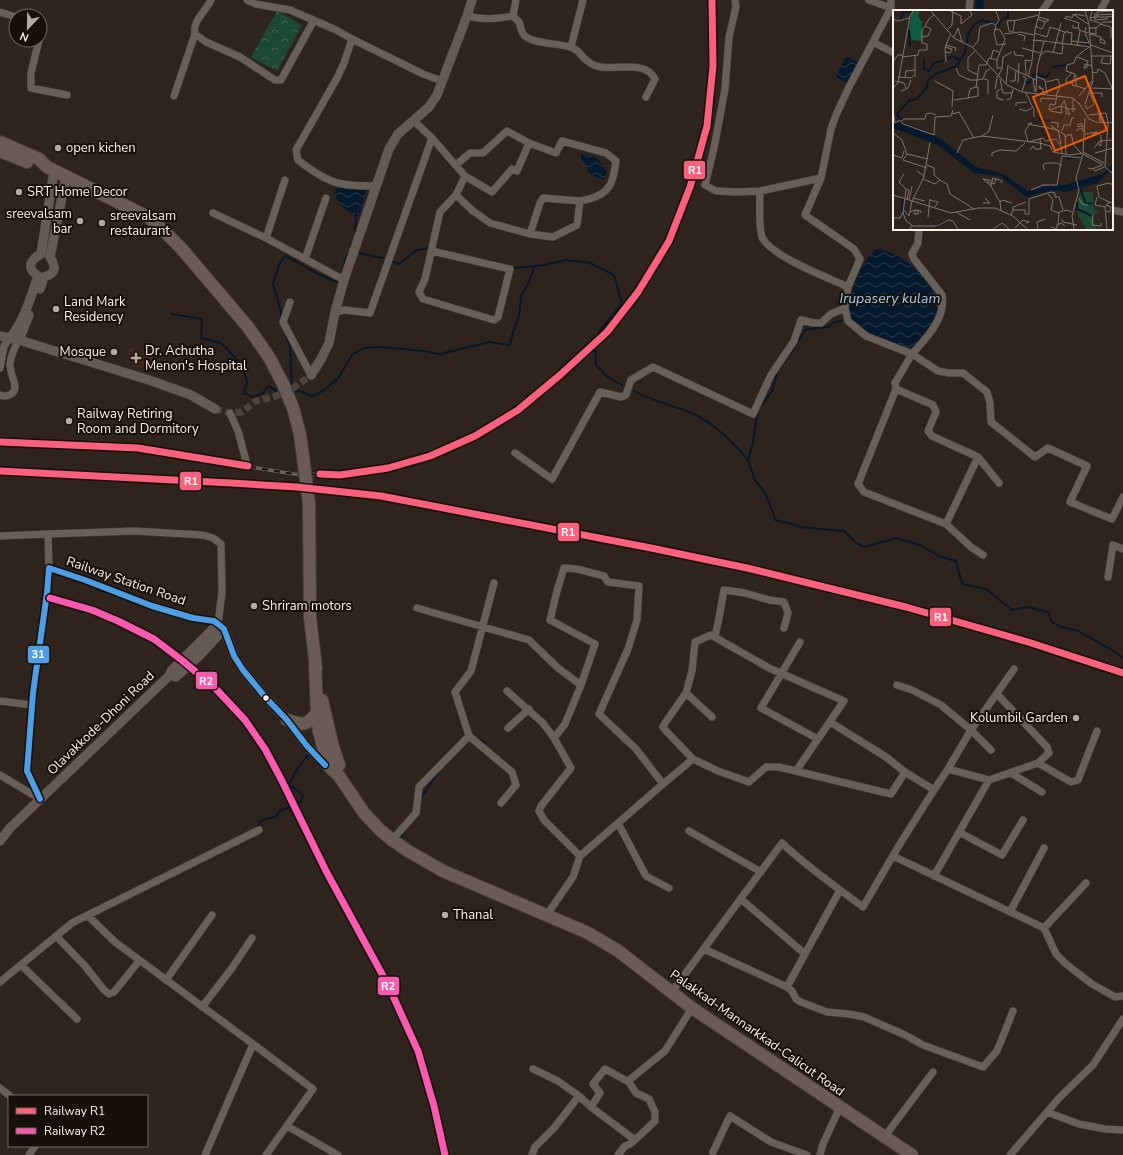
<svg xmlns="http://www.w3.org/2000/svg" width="1123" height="1155" viewBox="0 0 1123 1155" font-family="'Nunito Sans',sans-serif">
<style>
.built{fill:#3f2819}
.park{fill:url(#park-crowns)}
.water{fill:url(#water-waves)}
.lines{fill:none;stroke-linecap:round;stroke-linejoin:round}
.stream{stroke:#04192d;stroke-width:2}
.canal{stroke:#04192d;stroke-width:8}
.street-tunnel{stroke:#4e433b;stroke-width:7;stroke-dasharray:7 3.5;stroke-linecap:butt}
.street-casing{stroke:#483f39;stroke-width:8}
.secondary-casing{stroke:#483f39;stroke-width:10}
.highway-casing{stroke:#483f39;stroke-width:14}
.street{stroke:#675f58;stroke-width:7}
.secondary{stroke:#665a54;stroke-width:9}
.highway{stroke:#6b5b56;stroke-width:12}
.rail-casing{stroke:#686059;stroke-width:3.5}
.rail{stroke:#170f09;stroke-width:2;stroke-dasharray:6;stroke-linecap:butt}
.highway-bridge-casing{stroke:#483f39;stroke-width:14;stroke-linecap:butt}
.highway-bridge{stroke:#6b5b56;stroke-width:12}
.bus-1-casing{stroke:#170f09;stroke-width:9}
.bus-1{stroke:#4d9ee5;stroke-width:6}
.rail-1-casing{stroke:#170f09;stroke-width:10}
.rail-2-casing{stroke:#170f09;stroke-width:10}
.rail-1{stroke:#f8607d;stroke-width:7}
.rail-2{stroke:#f75aaf;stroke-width:7}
.poi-dot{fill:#b5a9a1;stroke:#170f09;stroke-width:1.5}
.bus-dot{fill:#fdf0e8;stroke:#170f09;stroke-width:1.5}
.labels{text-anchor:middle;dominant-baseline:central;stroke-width:4;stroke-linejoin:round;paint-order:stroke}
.poi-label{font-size:13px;fill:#fdf0e8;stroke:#170f09;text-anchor:start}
.street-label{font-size:13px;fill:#fdf0e8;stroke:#170f09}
.water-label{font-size:14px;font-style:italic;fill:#9fcef7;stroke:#170f09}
.inset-river{fill:none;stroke:#04192d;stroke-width:2}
.inset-road{fill:none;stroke:#81766e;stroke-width:1}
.view{fill:#e8590c;fill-opacity:0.15;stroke:#e8590c;stroke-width:2}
.inset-edge{fill:none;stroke:#fdf0e8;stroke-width:2}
.line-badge{stroke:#170f09;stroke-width:1.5}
.badge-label{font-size:11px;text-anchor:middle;font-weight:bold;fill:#fff}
</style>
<defs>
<pattern id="park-crowns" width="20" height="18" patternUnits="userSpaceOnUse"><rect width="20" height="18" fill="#1d4833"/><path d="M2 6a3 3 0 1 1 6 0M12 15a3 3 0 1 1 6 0" fill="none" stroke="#3f6351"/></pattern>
<pattern id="water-waves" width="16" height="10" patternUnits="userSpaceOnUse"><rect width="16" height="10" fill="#04192d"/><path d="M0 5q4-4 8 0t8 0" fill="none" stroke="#2a3b4b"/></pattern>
</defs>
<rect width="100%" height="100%" fill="#2f241d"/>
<!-- built -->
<path class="built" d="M130,348L152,354L151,366L142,365L140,370L132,366L131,362L126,361Z"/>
<!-- park -->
<path class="park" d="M277,11L302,25L277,71L251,57Z"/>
<!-- water -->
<path class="water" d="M846,56L860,63L850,84L836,77Z
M581,154C596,154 600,160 607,172L604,179L598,178L588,172L587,165L581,159Z
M340,183L367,187L359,217C346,210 341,208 334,194Z
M876,249C897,250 919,270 931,286C935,290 940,296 940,301C941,304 939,311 937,313C935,318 916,347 914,349C899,344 857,332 851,318C846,309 849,297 853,288C858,273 865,259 876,249Z"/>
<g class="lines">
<!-- stream -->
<path class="stream" d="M352,247L350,246L355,237L356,213
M434,248L459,254
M360,253C367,256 375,256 383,258
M482,259L502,264
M394,262L399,264L417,250L429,248
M511,267L515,268L544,265L566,260L590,263L614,275L622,304L601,329L595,342L596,364L605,375L623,386
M342,272L346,257L350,251
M172,314L202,319L201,338L221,343L243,366L247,382L244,393L254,397L263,393L268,386L281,393
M281,321V312L273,284L279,265L283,258L286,256L318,274L339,283
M842,321L834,322L828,327L809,329L805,330L792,352L778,370L772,391L758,410L753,442L748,460L755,480L764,491L772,510L775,520L789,523L800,527L844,531L855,542L864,547L896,538L920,545L941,557L956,561L962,584L986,589L1012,610L1028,607L1048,612L1052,622L1061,627L1078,631L1112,650L1123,658
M285,332L290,347L292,389L313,396L326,389L339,377L352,355L363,348L380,347L424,351L440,354L489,342L510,345L513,332L519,316L521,296L528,284L535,266
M634,391C652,401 672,405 692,413C714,423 732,442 748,460
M477,739L484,742L486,748
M421,798L439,771
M258,828L259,823L265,819L275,817L282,809H286L301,801L303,795L293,787L289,785C294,773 301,763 310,753
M400,840L405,830"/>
<!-- canal -->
<path class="canal" d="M979,11L980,0"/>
<!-- street-tunnel -->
<path class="street-tunnel" d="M215,409L230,413L242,412L256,401L273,397L292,389L311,375"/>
<defs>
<path id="street" d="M211,0C206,11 192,21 195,34L206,42L240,57L275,80H281L314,20
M247,0L256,4L290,10L334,29L352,39L423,74L442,81
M735,0L736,7L729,37L725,89L714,148L705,185L716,191L738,192L760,191L821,178
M869,0L891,8
M891,0V8L849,87L836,115L831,129L821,178L805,215L854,249L860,259L848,287L845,308L848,321L866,336L912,354L895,383L896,389L933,405L936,412L928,431L932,436L978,457L999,483
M969,11L970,0
M1042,11L1050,0
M1100,11L1106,0
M0,12L16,17
M467,16C484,20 496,19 513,16C515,18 517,20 519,22C521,27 521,33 525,36C534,44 558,43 570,47C578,49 579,53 584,58C588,62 595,66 600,67C615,70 646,60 655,79L646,97
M513,16L516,0
M40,26H42L40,34
M352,39L344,63L337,78L296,150L298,160C311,170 326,181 342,184C353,186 365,186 376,186
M39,40L31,73V88L67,95
M873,42L894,53
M571,47L583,0
M174,96L195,34
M414,121L432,138L465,176L456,195L473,211L490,223L530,234L540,203L543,198L580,201L577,225L553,237L530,234
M456,165L470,153H483L507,131L529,143
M465,176L492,192L512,169L517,171L529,143L556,153L562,141L606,153L616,161C615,168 614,176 611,183C606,195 592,199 580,201
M760,191C760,202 758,230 763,239C775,258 827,277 848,287
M1112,210L1123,212
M213,213L266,238L344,280
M919,229L918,243L912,254L914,259L942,295C946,319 926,338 912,354L938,371L949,373H963L987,392L990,403L991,422L1035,457L1048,448L1087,466L1070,502L1112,519L1123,497
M266,238L285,180
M432,251L510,269L498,317L494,320L423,299L419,292L425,279L440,212L456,195
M305,259L326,198
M290,302L283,322L311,375
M335,312L345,310L370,313L432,138
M0,368L4,346L10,338
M896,389L858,484L864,492L946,524L971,547L983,555
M0,395C7,398 16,394 15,385C13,378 10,371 10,364C11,354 14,348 19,340
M230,413L238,431L246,461
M515,453L552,479L600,392L621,397L626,395L631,380L653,367L753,414L771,375L794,341L801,320L814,323H821L831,314L845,308
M946,524L978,457
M0,536L48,534
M1108,577L1113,545L1123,549
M47,593L49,568L85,580L152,606L193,618L214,621L218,624L222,592L221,544L213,538L203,535L134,531L48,534L49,568
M417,608L529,640L558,668L581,685L565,724L554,738L571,768L541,806L539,811L544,820L580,856L573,877L546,916
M715,636C719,621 721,606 724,590L745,593L769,600L784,602L788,613L784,628
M800,642L761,708L818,739
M897,685L912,690L941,705L971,730L991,750
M507,691L543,723L554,738
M686,693L712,717
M997,694L1047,747L1049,753L1038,763
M0,701L32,705
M830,722L886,757L905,772
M508,728L529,709
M469,736L512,772L516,785L501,803
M693,759L666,731L663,727L665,723L686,693L692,671L695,642L711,635L769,668L844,701L796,771
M948,769L971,730L1014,669
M1011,773L1042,792
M0,775L40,799
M663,784L693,759L718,771L749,782L766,767H779L891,794L905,772L934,790L898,847L863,907C835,886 807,867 782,843L671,993
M934,790L948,769L989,780L1038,763L1071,782L1078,780L1097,731
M40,799L27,771L33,693L46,599
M618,823L646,876L669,888
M689,831L761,872
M959,832L1002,855L1023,820
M392,840L416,813L419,787L469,736L455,692L471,671L494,583
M580,856L663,784L636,749L599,714L628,649L637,620L639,586L608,582L604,576L577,569L564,568L557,591L550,620L595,644L581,685
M893,856L1044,928L1086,883
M934,876L989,780
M741,899L805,954L840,890
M1010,912L1044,848
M88,916L115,942L253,1044L205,1155
M1044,928L1056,954L1066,964L1092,984L1115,997L1123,996
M56,936L85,966L104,990L109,994L114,992L139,961
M704,949L787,987L792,991L796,999L801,1002L827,1012L849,1014L864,1017L905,1035L923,1045L983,1067L997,1051L1013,1011
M21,965L77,1019
M166,980L212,915
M0,982L72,923L259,830
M787,987L805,954
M202,1007L232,968L252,938
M253,1044L313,1089L266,1155
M533,1069L558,1081L579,1096
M0,1088L10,1096
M591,1107L635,1140
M1047,1112L1079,1124L1105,1129L1123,1130
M287,1126L338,1155
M885,1136L933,1072
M713,1152L730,1116L771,1142L807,1155
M29,1155L35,1146
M532,1155L535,1147L554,1128L579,1096L591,1107L600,1093L593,1084L605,1069L625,1080L628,1081L665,1051L692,1008
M618,1155L625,1146L630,1144L635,1140L655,1121V1112L649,1099L636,1093L628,1081
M820,1155L823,1144L840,1107
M1010,1155L1060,1097L1093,1065L1123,1019"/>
<path id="secondary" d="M40,289L44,277C57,273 56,267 50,257L66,177
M0,336L19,340L149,380L191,395L215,409
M10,338C24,321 31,297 38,276C26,268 30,260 41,254L54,171
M19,340L29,315
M311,375L321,359L329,343L335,312L344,280L389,149L398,134L429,107L437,95L467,16L472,0
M170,675L176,677L200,655L224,629
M0,841L10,828L170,675L171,671L218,624L224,629L234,656L243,670L266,698L287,720L307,746L334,774"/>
<path id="highway" d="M0,142L39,159L47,167L148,217L164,231L181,248L248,327L269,357L283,384
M0,151L27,162
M309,503L310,617L316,668
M315,661L317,713L319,732L324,750L335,770L364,813L380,830L392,840L408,851L443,871L586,932L617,950L692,1008L912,1155
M322,700L333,747L339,765
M287,720C303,725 305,727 317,713"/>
</defs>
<!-- street casing -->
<use href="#street" class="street-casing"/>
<!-- secondary casing -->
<use href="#secondary" class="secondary-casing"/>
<!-- highway casing -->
<use href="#highway" class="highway-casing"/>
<!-- street -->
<use href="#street" class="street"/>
<!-- secondary -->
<use href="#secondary" class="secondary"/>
<!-- highway -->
<use href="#highway" class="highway"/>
<defs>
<path id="rail" d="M0,442L138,448L293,474L340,475L388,468L430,456L475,436L518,410L560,375L607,332L638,292L669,241L690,187L707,126L713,66L712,0
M0,471L231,483L297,487L381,496L651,548L747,568L906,607L1028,642L1123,673
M50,598L92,610L118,621L154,639L183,661L217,690L245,720L265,749L281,779L326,871L388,985L418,1051L434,1106L445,1155"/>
</defs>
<!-- rail casing -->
<use href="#rail" class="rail-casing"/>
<!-- rail -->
<use href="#rail" class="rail"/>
<defs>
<path id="highway-bridge" d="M283,384L293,408L300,434L309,503"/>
</defs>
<!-- highway-bridge casing -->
<use href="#highway-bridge" class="highway-bridge-casing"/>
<!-- highway-bridge -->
<use href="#highway-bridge" class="highway-bridge"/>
<defs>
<path id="bus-1" d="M40,799L27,771L33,693L47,593L49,568L85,580L152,606L193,618L214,621L218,624L224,629L234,656L243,670L266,698L287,720L307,746L325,765"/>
</defs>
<!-- bus-1 casing -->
<use href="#bus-1" class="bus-1-casing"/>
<!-- bus-1 -->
<use href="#bus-1" class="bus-1"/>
<defs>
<path id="rail-1" d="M0,442L138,448L248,466
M0,471L231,483L297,487L381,496L651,548L747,568L906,607L1028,642L1123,673
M320,474L340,475L388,468L430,456L475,436L518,410L560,375L607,332L638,292L669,241L690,187L707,126L713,66L712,0"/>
<path id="rail-2" d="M50,598L92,610L118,621L154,639L183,661L217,690L245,720L265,749L281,779L326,871L388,985L418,1051L434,1106L445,1155"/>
</defs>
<!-- rail-1 casing -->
<use href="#rail-1" class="rail-1-casing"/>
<!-- rail-2 casing -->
<use href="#rail-2" class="rail-2-casing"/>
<!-- rail-1 -->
<use href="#rail-1" class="rail-1"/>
<!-- rail-2 -->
<use href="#rail-2" class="rail-2"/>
</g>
<!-- markers -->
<g class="poi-dot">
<circle cx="58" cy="148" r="4"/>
<circle cx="19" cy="192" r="4"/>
<circle cx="80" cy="221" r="4"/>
<circle cx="102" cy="223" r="4"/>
<circle cx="56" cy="309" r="4"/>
<circle cx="114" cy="352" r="4"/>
<path d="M134 352h4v4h4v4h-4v4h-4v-4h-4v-4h4z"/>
<circle cx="69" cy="421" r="4"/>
<circle cx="254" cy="606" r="4"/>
<circle cx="1076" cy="718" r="4"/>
<circle cx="445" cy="915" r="4"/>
</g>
<circle class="bus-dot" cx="266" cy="698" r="3.5"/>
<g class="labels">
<!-- poi labels -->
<g class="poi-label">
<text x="66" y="148">open kichen</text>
<text x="27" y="192">SRT Home Decor</text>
<text x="72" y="214" text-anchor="end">sreevalsam<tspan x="72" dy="15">bar</tspan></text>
<text x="110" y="216">sreevalsam<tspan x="110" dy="15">restaurant</tspan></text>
<text x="64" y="302">Land Mark<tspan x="64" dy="15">Residency</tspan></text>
<text x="145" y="351">Dr. Achutha<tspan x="145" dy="15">Menon's Hospital</tspan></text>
<text x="106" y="352" text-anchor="end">Mosque</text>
<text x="77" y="414">Railway Retiring<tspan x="77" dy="15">Room and Dormitory</tspan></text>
<text x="262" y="606">Shriram motors</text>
<text x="1068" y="718" text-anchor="end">Kolumbil Garden</text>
<text x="453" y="915">Thanal</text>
</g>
<!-- street labels -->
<g class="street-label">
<text transform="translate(126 581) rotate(19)">Railway Station Road</text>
<text transform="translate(101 723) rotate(-44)">Olavakkode-Dhoni Road</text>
<text transform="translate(757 1033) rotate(35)">Palakkad-Mannarkkad-Calicut Road</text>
</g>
<!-- water labels -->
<g class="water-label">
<text x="890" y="298">Irupasery kulam</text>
</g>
</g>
<!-- overview -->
<g transform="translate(893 10)">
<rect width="220" height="220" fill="#2f241d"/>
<path d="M188,182H200V197L206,203L199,204L203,218L209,219H193L186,207L182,196Z" fill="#1d4833"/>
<path d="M27,1L25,6L29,12V31L19,30L16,19L19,2Z" fill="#0f5d40"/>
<path d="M0,112L20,116L47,128L83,157L110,164L135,181L154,176L172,175L209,164L220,154V159L204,173L172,182L159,180L133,187L107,166L81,163L45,135L0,118Z" fill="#04192d"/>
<path class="inset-river" d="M8,10L10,2L19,1M103,15L105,16L108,10L115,7V1M16,20L17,36M191,42L195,36L193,27M31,48V59L36,61L41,53L53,50M54,50L59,46L67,50M159,57L175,55M131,72L136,73L141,64L154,67L157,62M15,91L24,89L34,77L35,70L43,64L64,56L72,43L75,24L82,14L89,10L100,13M146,110L159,111M10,116L4,104L15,92M174,148H188M187,178L193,194L199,193M184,192V199L199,206M9,202V189M42,217L55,211"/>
<path class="inset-road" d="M38,1L61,28L79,37L114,75L129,82L180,88L187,95M57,1L68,6V14L79,5L77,1M199,1L197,8L202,7V3M204,5L220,4M182,6V4L192,6M146,7L156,10L152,12M204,7V2L220,1M214,7V9L202,10V7H214L220,6M171,8L186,13L185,18M172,8L174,6L179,8L180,4L195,14M197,8V10L207,13M0,9L5,11L16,8L20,1M125,10L146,5M207,14L218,17V28M103,15L106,10L103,1M180,15V18H186V20L192,22L193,17M142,16L149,19L151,15L152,12L145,9M196,18H203L210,12H220M55,19L59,15L60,1M119,22L116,21L114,11L125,10M120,22L122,10M174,22L179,23L178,35M196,22L192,23L196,33M141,23L154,27L157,17L172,22M197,23L203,24V18M111,24L127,22L141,25M125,24L132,26L131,31M197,24L208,27L207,32L212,34V31L208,29M29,27L35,26L38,19L32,16M61,27L65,18L69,32M140,30L151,31L144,58L143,82M151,31L197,37M178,31L196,33M53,35L63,38L62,41M169,35L171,23L175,21M198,35L220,43M184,36L187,21M80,37L85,31L87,17L99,13L103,16L101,23L104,35L113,34M129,38L147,43M82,41L75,48V60L85,65M121,41L122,45L131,46M52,42L57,43L59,39L52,37M160,43L168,13M146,46L153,41L169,44L170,35M199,46H220M9,47L25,45L26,40H34V34L29,33V21L36,9L41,5M184,47L195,51V52L194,53V57L193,58H191L192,54H193L194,55H197L198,56H199M210,47L208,53L217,54L218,46M98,49L100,40L106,42M104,50V58H109M0,52L5,45H9M53,52L52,38L57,25M116,57L143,70M63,58L66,65L77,70H84L86,55H93L96,48L104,50L112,29L107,20L101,19M199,62L204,63L205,59L212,63L220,80M179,63L173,69V72L179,73M133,64L132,50L139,51L142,20L147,1M183,65V76L193,79M135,66L139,52M5,67L18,68L21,65M12,67L13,61L22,60M22,67V45M144,67L152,70L154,84M91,69L95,70V84M107,69L110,83H119M140,69L142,82M2,71L11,73L13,78M42,71L60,81L59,97M117,71H122L123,61M153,72L165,69L167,76L163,86M125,73L126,53M113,74L115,55M183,76L179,75L182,64L173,61L174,55L181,53L183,47L196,37M0,78L5,73L17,6M199,78L220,79M102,79L104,68L109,59L110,47L119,42M8,81L15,78L18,70M129,82L133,68L130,66M133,83L141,100V107M150,83V79L146,78V76L150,79M164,86L162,95L157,94L156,100L168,96M186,86L199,71M75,88L85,86V77H83M106,89L110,90L104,88V81L108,79M180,89V102M61,90L75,88L77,79L83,77L84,70L90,69L93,61L97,59M114,90L118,88L120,79M171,90L174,99H183M171,91L168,96L173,98V104H177L174,99M148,92V88L163,89M186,93L196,109L203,112L220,113M201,93L197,83H209V87M192,94L200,71L196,14L192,1M192,95L194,99L201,94M123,96V93L134,92M126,99L133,101L139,98M0,100L2,113L7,110L10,114L41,125L42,107L58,106L60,100M157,101L169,103L168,97M59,104L66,102L81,128M196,105L213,103L215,112M192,108L190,142L211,153M9,111L11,109H32L33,104L38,103L43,105M207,111L206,101L208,113M158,112L165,113V118M139,113L135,114L165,120L168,134M158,116L172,125L173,144M185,119L183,121L187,118L192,122M189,119L190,118L189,114H185V117L189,116M169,121L171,115H177L179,108H181M0,123L9,130L14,144L35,149M192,124L204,122L199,125M89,126L96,121L100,105M172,127L178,124L181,135L188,143M135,132L132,121L136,115M136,132L150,128L153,131L163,129L168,136L169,143M204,133L208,136V125M201,138L207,131L220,130M137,140L140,136L142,139H148L147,128M64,143L70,130L89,126L147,133L157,136L160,142L177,145L190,143M202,143L220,138M14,144L10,150L34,158M0,145L9,148L11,141M99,146V143L107,140L123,141L132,133M34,155L41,158V165L47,170M211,156L220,164M212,156L215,113M195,158L199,159L209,155M201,159L202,161L211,157M151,160L150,155L153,153H164L169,156M24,161L31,166L30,169L42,174L47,170L54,174L57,184L81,199M11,164L6,172L13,179L10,203L13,211L19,215L17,219M31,166L37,132M94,172L101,174L103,169M108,173L109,171L100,168L98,176L107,192L108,201M98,176L90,169L99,171M13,179L16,180L14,190M138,180L150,175H164L169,146L188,148M155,184L160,190L158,200L166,203M0,185L58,203L85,198H102L120,206L134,219M204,187L202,195L212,197M20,188L32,191M186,188L189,194L195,195M16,190L19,176M37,190L45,192L42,197M19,191L30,169M107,192L109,190L119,193M216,192L206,187L204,176L216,173L220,175M90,193H97L92,188M10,199L16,206L19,191M23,200L21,204H25V200M120,200V197L133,192M213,201L217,202L218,197L213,195M17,202L22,200L28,201V203M63,202L77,210M200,204L199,215L208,216V213M118,205L120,200H132V204H136V189L158,182L162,183V187H166L170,200M35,207L37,189M0,208H7L10,202M169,209L170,212L184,215M165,215L166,202L174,200L179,202M19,216H44L56,210L60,211L65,219M158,217L164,219V215L168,213L172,216M122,218L130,210L136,212L133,213M100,219L109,213L116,219M145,219L144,212L152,209M181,219L179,206L186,180L183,168L190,144L210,155M214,219L212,197L216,192L220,193"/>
<path class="view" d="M192,66L214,120L162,141L140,87Z"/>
<rect width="220" height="220" class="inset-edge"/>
</g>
<g class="line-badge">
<rect x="683" y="160" width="23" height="20" rx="4" fill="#f8607d"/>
<rect x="179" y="471" width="23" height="20" rx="4" fill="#f8607d"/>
<rect x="557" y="522" width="23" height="20" rx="4" fill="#f8607d"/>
<rect x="929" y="607" width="23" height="20" rx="4" fill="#f8607d"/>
<rect x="27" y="645" width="23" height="19" rx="4" fill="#4d9ee5"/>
<rect x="195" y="671" width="23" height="19" rx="4" fill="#f75aaf"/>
<rect x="377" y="976" width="23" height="20" rx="4" fill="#f75aaf"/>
</g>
<g class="badge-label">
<text x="695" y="174">R1</text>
<text x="191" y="485">R1</text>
<text x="568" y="536">R1</text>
<text x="941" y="621">R1</text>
<text x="38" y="658">31</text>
<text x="206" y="685">R2</text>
<text x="388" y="990">R2</text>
</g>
<!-- legend -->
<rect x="8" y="1095" width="140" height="52" fill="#170f09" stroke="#736962"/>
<rect x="16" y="1108" width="20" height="6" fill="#f8607d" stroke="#736962"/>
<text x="44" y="1115" font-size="12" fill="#fdf0e8">Railway R1</text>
<rect x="16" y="1128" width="20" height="6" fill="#f75aaf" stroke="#736962"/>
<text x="44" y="1135" font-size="12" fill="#fdf0e8">Railway R2</text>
<!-- north arrow -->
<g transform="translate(28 28) rotate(202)"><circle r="19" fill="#170f09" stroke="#736962"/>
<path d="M0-3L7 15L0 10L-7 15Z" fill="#b5a9a1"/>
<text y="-6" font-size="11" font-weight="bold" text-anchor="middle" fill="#fdf0e8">N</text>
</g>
</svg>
